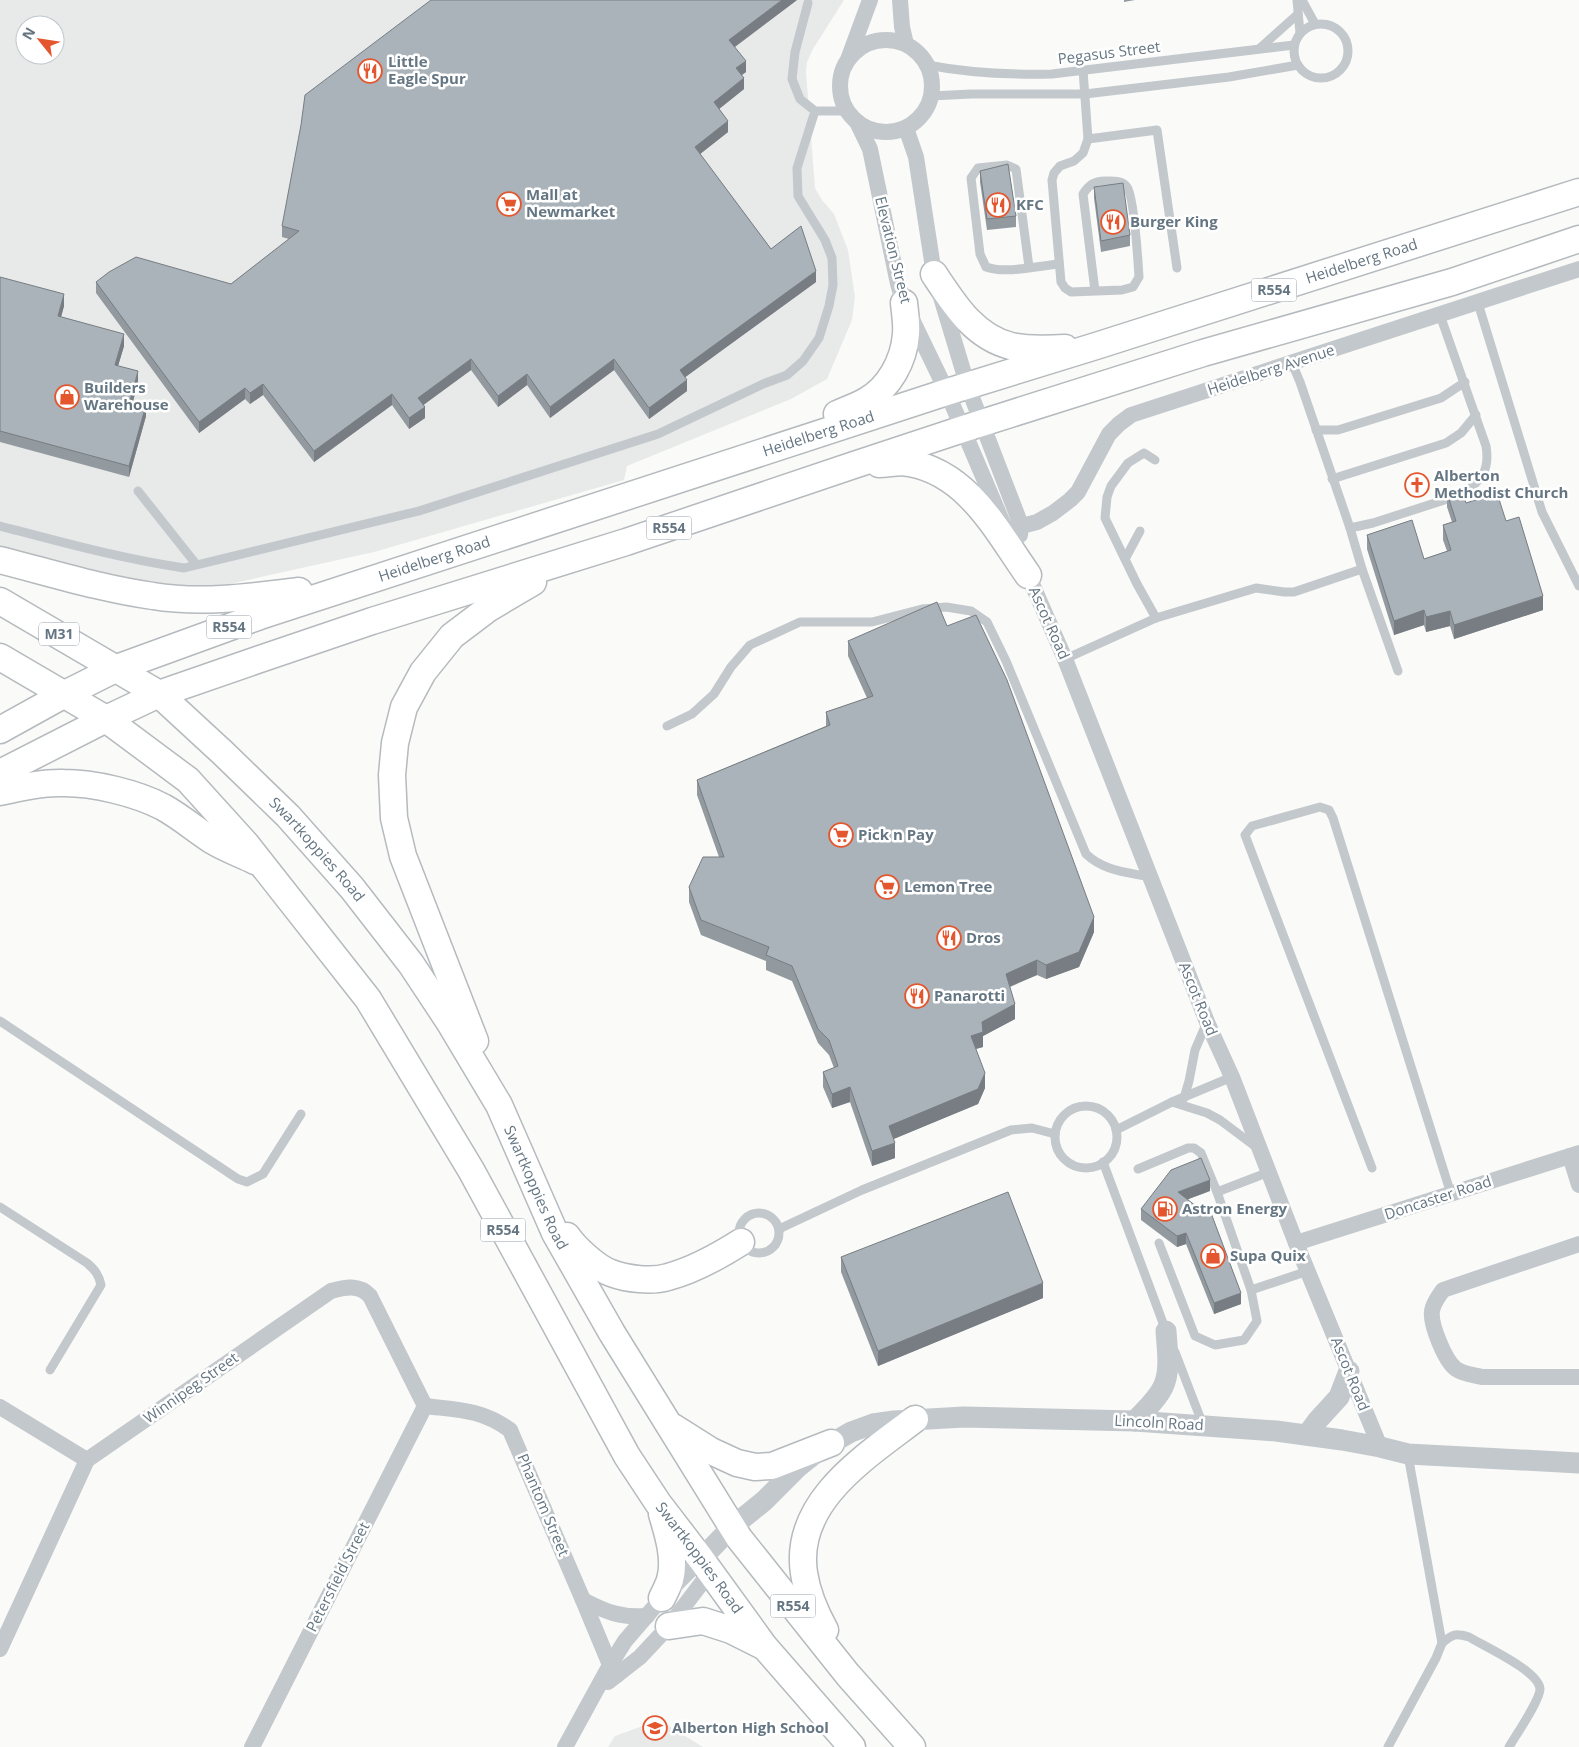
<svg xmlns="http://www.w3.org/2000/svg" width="1579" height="1747" font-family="'Open Sans',sans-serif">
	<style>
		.built { fill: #e8e9e9; fill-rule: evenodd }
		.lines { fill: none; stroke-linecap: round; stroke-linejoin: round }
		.primary-casing { stroke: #b5babe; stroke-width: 29 }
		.service { stroke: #c3c8cc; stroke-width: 9 }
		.minor { stroke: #c3c8cc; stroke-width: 16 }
		.tertiary { stroke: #c3c8cc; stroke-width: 21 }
		.primary { stroke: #fff; stroke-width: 26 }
		.wall { fill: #929a9f }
		.shaded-wall { fill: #777d82 }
		.building { fill: #aab3b9; stroke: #777d82 }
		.labels { text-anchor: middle; stroke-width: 5; stroke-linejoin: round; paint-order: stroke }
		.shield { fill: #fff; stroke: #939fa8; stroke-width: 1 }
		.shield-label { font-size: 14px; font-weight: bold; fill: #657683 }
		.street-label { font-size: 15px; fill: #657683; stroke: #fff }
		.poi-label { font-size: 15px; font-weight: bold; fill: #657683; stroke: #fff; text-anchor: start }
	</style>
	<rect width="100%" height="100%" fill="#fafaf8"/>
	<g class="built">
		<path d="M0,0H844L813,49L807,62L806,72L815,188L822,200L834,214L848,250L855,297L852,320L827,379L791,399L627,466L624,480L374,552L207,589L177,592L0,553ZM25,25H55V55H25Z"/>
		<path d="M659,1720L703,1747H608L615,1736Z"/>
	</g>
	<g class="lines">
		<g class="primary-casing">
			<g id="primary">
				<path d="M934,274C954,304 974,337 1011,346C1028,350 1047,349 1065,348"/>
				<path d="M837,414C846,410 857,406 866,401C889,388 904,361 906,334C907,324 905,313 904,303"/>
				<path d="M879,464C888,464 900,461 909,463C968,473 997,531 1028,575"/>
				<path d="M0,560C51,573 102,589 153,596C202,604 251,597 299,591"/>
				<path id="s1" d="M0,601L159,694L223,753L288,816L352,888L411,964L450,1023L499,1105L555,1233L612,1333L739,1538L848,1675L912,1747"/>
				<path id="s2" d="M0,657L106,719L188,780L246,844L368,999L471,1170L627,1456L658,1503L701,1559L764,1646L852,1747"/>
				<path id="s3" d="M0,730L65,694L117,668L260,616L947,392L1096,346L1579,192"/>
				<path d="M0,773L106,719L159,694L260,659L372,621L626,542L851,466L963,429L1203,353L1452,282L1579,239"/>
				<path d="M0,792C20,787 42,782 64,783C94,783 136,793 163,807C181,817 196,830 213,841C226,849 241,854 255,861"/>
				<path d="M475,1041L403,856L394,818L392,775L395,743L404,707L423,672L452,636L489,608L533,582"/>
				<path d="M567,1236C575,1248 597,1268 611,1273C627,1279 652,1282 668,1277C694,1270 719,1256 741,1242"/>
				<path d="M673,1427L711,1451L737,1463L755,1467L772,1466L831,1443"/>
				<path d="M662,1514C668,1534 676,1559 670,1580C668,1586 665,1592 662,1598"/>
				<path d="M669,1626L703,1621L731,1630L761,1645"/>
				<path d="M825,1630C815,1612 807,1593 804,1573C793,1501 867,1456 915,1419"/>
			</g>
		</g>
		<g class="service">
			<path d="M1297,0L1300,33"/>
			<path d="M1302,0L1315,24"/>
			<path d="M808,3L795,52L792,79L800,99L815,111H847"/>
			<circle cx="1321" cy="51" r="27"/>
			<path d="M1260,48L1298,14"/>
			<path d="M927,65C969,73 1010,75 1052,74L1294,45"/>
			<path d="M1083,70L1088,139L1083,153L1074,161L1060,166L1054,173L1052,180L1061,282L1065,288L1071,292L1122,290L1133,287L1139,277C1138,261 1134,196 1127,187C1122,180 1113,181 1105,181C1094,181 1089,185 1083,194L1095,291"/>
			<path d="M931,96L971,94H1085L1229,77L1298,65"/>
			<path d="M1088,139L1157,130L1177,268"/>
			<path d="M1029,267L1016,169L1007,165L978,168L971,178L980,254L986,267C1005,274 1038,266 1059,264"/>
			<path d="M1478,303L1542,512L1579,586"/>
			<path d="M1292,363L1300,382L1350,528"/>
			<path d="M1316,430H1338L1441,398L1465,382"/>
			<path d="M1155,460L1144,453L1128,463L1111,486L1107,497L1105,518L1137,584L1156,618"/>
			<path d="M1332,479L1446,443L1461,433L1476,415"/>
			<path d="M138,491L196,564"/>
			<path d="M0,526C61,542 122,559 184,568L419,511L658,434L763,384L787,375L803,361L819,338L829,306L833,285L832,258L825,240L798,196L797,168L815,111"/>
			<path d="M1125,559L1140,531"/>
			<path d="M1362,569L1398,671"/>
			<path d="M1065,659L1156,618L1256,588L1284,592H1294L1362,569L1350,528L1373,523L1463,494C1482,480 1490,470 1486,446L1440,315"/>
			<path d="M667,726L692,714L714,694L731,667L750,645L800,622H872L922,609L946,607L971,611L987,622L1006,661L1086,854C1104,871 1126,872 1150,877"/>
			<path d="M0,1021L238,1179L247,1182L263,1174L301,1114"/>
			<path d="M1184,1098L1189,1081L1195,1050L1207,1022"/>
			<path d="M1172,1102L1207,1113L1220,1120L1256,1147"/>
			<circle cx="1086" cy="1137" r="31"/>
			<path d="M1116,1130L1172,1102L1232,1077"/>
			<path d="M1103,1162L1166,1331"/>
			<path d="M1372,1168L1245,835L1252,826L1320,807L1329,810L1333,818L1451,1194"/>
			<path d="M1138,1169L1188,1148H1194L1201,1153L1217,1192L1251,1290"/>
			<path d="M1217,1192L1269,1172"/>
			<path d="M0,1207L87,1263C95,1270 99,1275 101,1285L50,1370"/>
			<circle cx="759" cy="1233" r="20"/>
			<path d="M779,1229L862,1190L1011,1130L1032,1128L1055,1134"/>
			<path d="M1159,1243L1195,1336L1215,1345L1244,1340L1257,1321L1251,1290L1308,1271"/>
			<path d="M1175,1352L1203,1425"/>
			<path d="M1442,1643C1453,1634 1455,1633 1469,1637C1484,1646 1539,1671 1540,1689C1540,1700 1516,1735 1509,1747"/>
			<path d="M1388,1747L1436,1658L1442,1643L1408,1455"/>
		</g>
		<g class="minor">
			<path d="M900,0L902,27L906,44"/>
			<circle cx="886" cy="86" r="46"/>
			<path d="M849,57L870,0"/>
			<path d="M857,122L870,149L898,284L904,303L947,392L1005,528"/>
			<path d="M906,128L916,157L934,274L968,387L1021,525L1020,535"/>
			<path d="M1006,530L1037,522L1053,513L1070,500L1078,492L1109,434L1119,424L1131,415L1579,269"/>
			<path d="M1025,568L1065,659L1207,1022L1232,1077L1296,1243L1380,1447"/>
			<path d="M1570,1156L1579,1185"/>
			<path d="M1296,1243L1579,1153"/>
			<path d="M1579,1244L1443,1290C1439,1296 1433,1303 1432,1311C1430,1324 1445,1361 1456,1369C1463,1374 1474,1375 1482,1377H1579"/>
			<path d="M425,1406C458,1410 481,1409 510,1430L583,1600L610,1665L617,1675"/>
			<path d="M0,1407L87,1460"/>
			<path d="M583,1600C606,1612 621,1618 647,1616"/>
			<path d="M0,1649L87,1460L331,1291C345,1287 359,1284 370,1296L425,1406"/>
			<path d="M608,1682L640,1657L669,1626L710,1572"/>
			<path d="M252,1747L425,1406"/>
			<path d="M565,1747L610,1665L625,1641L662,1598L701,1559"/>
		</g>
		<g class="tertiary">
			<path d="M1135,1421C1145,1410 1157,1400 1163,1387C1171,1371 1167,1348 1166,1331"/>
			<path d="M1307,1435L1318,1420L1339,1397L1349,1371"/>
			<path d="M701,1559L732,1527L764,1501L798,1467L818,1451L851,1432L873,1424L894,1421L964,1417L1135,1421L1276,1431L1342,1440L1380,1447L1408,1454L1579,1463"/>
		</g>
		<use href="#primary" class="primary"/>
	</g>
	<g class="wall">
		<path d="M797,0L735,47L746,72L742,75L744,89L719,109L728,132L700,154L771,249L816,282L685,377L687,391L649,419L614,370L550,418L527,385L498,407L471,370L423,405L425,418L409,429L392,405L314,462L263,395L250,404L245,399L199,433L96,293V282L231,284L289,239L282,237V226Z"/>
		<path d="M1124,0H1135L1124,2Z"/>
		<path d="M980,171L1016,216V227L987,230L980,182Z"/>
		<path d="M1094,187L1130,235V246L1101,252L1094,198Z"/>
		<path d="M0,277L64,306L61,317L124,346L118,366L138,383L133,401L146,416L129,477L0,442Z"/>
		<path d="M1447,493L1466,503L1506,521L1543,610L1454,639L1450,626L1426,632L1424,625L1394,635L1367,549V535L1424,559L1447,551L1443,540V525L1452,522L1447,507Z"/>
		<path d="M947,626L1094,932L1079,967L1046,979L1037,975L1010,987L1015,1019L983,1036V1047L976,1049L985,1088L978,1104L893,1139L895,1158L872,1166L850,1102L832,1108L823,1087V1072L834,1068L829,1055L818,1043L792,981L766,970V961L701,935L689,902V887L719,857L697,795V780L826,726V712L867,698L848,656V641Z"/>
		<path d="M1210,1191L1188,1199L1241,1304L1214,1314L1186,1244L1177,1247L1141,1220V1209Z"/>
		<path d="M841,1257L1043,1298L878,1366L841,1272Z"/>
	</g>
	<g class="shaded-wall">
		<path d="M782,0H797L729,51V40Z"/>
		<path d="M746,61V72L736,79V68Z"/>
		<path d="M744,78V89L714,113V102Z"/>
		<path d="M728,121V132L695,158V147Z"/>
		<path d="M816,271V282L680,381V370Z"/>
		<path d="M64,294V306L58,328V316Z"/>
		<path d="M124,334V346L115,376V365Z"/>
		<path d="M471,359V370L418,409V398Z"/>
		<path d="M614,359V370L550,418V407Z"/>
		<path d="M138,371V383L130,412V401Z"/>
		<path d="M527,374V385L498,407V396Z"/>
		<path d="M687,380V391L649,419V408Z"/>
		<path d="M263,384V395L250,404V393Z"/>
		<path d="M245,388V399L199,433V422Z"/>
		<path d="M392,394V405L314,462V451Z"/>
		<path d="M146,405V416L129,477V466Z"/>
		<path d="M425,407V418L409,429V418Z"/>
		<path d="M1543,596V610L1454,639V625Z"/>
		<path d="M1424,610V625L1394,635V621Z"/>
		<path d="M1450,611V626L1426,632V617Z"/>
		<path d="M1094,917V932L1079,967L1046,979V965Z"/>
		<path d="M1037,960V975L1006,988V974Z"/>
		<path d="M1015,1004V1019L983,1036V1047L971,1050V1036L982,1022Z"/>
		<path d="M985,1073V1088L978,1104L889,1141V1126Z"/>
		<path d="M850,1087V1102L832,1108V1094Z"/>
		<path d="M895,1143V1158L872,1166V1151Z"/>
		<path d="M1210,1180V1191L1178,1203V1192Z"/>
		<path d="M1186,1233V1244L1177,1247V1236Z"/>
		<path d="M1043,1283V1298L878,1366V1351Z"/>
		<path d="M1241,1293V1304L1214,1314V1303Z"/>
	</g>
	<g class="building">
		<path d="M431,0H782L729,40L746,61L736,68L744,78L714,102L728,121L695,147L771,249L801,226L816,271L680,370L687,380L649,408L614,359L550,407L527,374L498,396L471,359L418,398L425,407L409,418L392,394L314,451L263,384L250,393L245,388L199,422L96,282L109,272L136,257L231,284L299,231L282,226L301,125L305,95Z"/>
		<path d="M1008,164L1016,216L987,219L980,171Z"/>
		<path d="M1123,183L1130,235L1101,241L1094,187Z"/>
		<path d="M0,277L64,294L58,316L124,334L115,365L138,371L130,401L146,405L129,466L0,431Z"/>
		<path d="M1461,488L1466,503L1497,493L1506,521L1519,517L1543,596L1454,625L1450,611L1426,617L1424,610L1394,621L1367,535L1412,520L1424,559L1451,550L1443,525L1456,521L1447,493Z"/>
		<path d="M937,602L947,626L976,615L1007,680L1094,917L1079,952L1046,965L1037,960L1006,974L1015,1004L982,1022L983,1032L971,1036L985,1073L978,1089L889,1126L895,1143L872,1151L850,1087L832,1094L823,1072L838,1066L829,1040L818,1029L792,966L766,955L769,947L701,920L689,887L703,857H724L697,780L830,725L826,712L873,696L848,641Z"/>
		<path d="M1201,1158L1210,1180L1178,1192L1201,1210L1211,1213L1241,1293L1214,1303L1186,1233L1177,1236L1141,1209L1171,1170Z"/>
		<path d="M1008,1192L1043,1283L878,1351L841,1257Z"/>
	</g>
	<defs>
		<g id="restaurant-ring" transform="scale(1.25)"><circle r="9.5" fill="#fff" stroke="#e4572e" stroke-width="1.5"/><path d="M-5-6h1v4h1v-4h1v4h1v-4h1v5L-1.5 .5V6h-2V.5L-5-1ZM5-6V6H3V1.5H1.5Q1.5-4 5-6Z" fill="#e4572e"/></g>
		<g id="supermarket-ring" transform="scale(1.25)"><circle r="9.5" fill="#fff" stroke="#e4572e" stroke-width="1.5"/><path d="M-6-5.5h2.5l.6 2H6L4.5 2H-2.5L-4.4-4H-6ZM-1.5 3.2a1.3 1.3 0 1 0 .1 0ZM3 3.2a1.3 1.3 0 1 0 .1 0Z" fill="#e4572e"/></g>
		<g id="shop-ring" transform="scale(1.25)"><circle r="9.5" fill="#fff" stroke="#e4572e" stroke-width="1.5"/><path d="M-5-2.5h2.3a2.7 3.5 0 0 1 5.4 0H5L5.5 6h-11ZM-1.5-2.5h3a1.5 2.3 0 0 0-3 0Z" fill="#e4572e"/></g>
		<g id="church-ring" transform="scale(1.25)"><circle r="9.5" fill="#fff" stroke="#e4572e" stroke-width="1.5"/><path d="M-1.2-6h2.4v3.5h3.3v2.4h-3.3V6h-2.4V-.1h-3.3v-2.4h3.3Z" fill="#e4572e"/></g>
		<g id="fuel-ring" transform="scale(1.25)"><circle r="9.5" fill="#fff" stroke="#e4572e" stroke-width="1.5"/><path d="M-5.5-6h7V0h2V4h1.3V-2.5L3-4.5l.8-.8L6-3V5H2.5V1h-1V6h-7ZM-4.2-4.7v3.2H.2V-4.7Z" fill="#e4572e"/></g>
		<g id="school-ring" transform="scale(1.25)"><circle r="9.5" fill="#fff" stroke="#e4572e" stroke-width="1.5"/><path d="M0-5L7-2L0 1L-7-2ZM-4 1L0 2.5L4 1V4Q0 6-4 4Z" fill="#e4572e"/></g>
	</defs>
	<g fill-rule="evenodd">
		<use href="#restaurant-ring" x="370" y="71"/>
		<use href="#supermarket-ring" x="509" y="204"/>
		<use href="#restaurant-ring" x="998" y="205"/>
		<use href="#restaurant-ring" x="1113" y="222"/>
		<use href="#shop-ring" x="67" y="397"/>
		<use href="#church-ring" x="1417" y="485"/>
		<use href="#supermarket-ring" x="841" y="835"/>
		<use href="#supermarket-ring" x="887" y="887"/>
		<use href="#restaurant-ring" x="949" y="938"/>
		<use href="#restaurant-ring" x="917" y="996"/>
		<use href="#fuel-ring" x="1165" y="1209"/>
		<use href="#shop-ring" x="1213" y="1256"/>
		<use href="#school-ring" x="655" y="1728"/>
	</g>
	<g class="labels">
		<g class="shield">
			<rect x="1251.5" y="278.5" width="45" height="23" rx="4"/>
			<rect x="646.5" y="516.5" width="45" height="23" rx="4"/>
			<rect x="206.5" y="615.5" width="45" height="23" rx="4"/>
			<rect x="39" y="622.5" width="40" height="23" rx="4"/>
			<rect x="480.5" y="1218.5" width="45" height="23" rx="4"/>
			<rect x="770.5" y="1594.5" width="45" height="23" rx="4"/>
		</g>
		<g class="shield-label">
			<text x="1274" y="295">R554</text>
			<text x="669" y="533">R554</text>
			<text x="229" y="632">R554</text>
			<text x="59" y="639">M31</text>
			<text x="503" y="1235">R554</text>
			<text x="793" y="1611">R554</text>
		</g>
		<g class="street-label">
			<text transform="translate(1109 53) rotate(-7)" y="5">Pegasus Street</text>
			<text transform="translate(893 250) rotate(76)" y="5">Elevation Street</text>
			<text dy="5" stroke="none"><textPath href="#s3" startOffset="1442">Heidelberg Road</textPath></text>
			<text transform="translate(1271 370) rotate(-18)" y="5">Heidelberg Avenue</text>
			<text dy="5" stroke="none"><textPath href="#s3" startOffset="872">Heidelberg Road</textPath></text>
			<text dy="5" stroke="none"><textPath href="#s3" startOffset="468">Heidelberg Road</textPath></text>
			<text transform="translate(1049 623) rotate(66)" y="5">Ascot Road</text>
			<text dy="5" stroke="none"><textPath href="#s1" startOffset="406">Swartkoppies Road</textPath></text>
			<text transform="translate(1198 999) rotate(68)" y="5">Ascot Road</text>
			<text dy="5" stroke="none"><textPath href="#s1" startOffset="811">Swartkoppies Road</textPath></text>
			<text transform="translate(1438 1198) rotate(-18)" y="5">Doncaster Road</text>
			<text transform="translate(1350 1374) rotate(68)" y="5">Ascot Road</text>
			<text transform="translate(191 1388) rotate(-35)" y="5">Winnipeg Street</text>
			<text transform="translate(1159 1423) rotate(3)" y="5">Lincoln Road</text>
			<text transform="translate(543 1505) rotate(67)" y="5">Phantom Street</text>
			<text dy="5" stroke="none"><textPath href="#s2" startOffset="1159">Swartkoppies Road</textPath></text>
			<text transform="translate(338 1577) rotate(-63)" y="5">Petersfield Street</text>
		</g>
		<g class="poi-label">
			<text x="388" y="67">Little<tspan x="388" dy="17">Eagle Spur</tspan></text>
			<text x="526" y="200">Mall at<tspan x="526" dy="17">Newmarket</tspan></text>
			<text x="1016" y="210">KFC</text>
			<text x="1130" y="227">Burger King</text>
			<text x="84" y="393">Builders<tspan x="84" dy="17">Warehouse</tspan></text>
			<text x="1434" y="481">Alberton<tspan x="1434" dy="17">Methodist Church</tspan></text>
			<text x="858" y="840">Pick n Pay</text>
			<text x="904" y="892">Lemon Tree</text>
			<text x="966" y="943">Dros</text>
			<text x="934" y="1001">Panarotti</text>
			<text x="1182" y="1214">Astron Energy</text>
			<text x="1230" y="1261">Supa Quix</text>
			<text x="672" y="1733">Alberton High School</text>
		</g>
	</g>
	<g transform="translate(40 40) rotate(300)"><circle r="24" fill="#ffffff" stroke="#c1c8cd"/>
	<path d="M0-4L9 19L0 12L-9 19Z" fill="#e4572e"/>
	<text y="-8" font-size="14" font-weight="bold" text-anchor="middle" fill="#657683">N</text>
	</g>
</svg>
